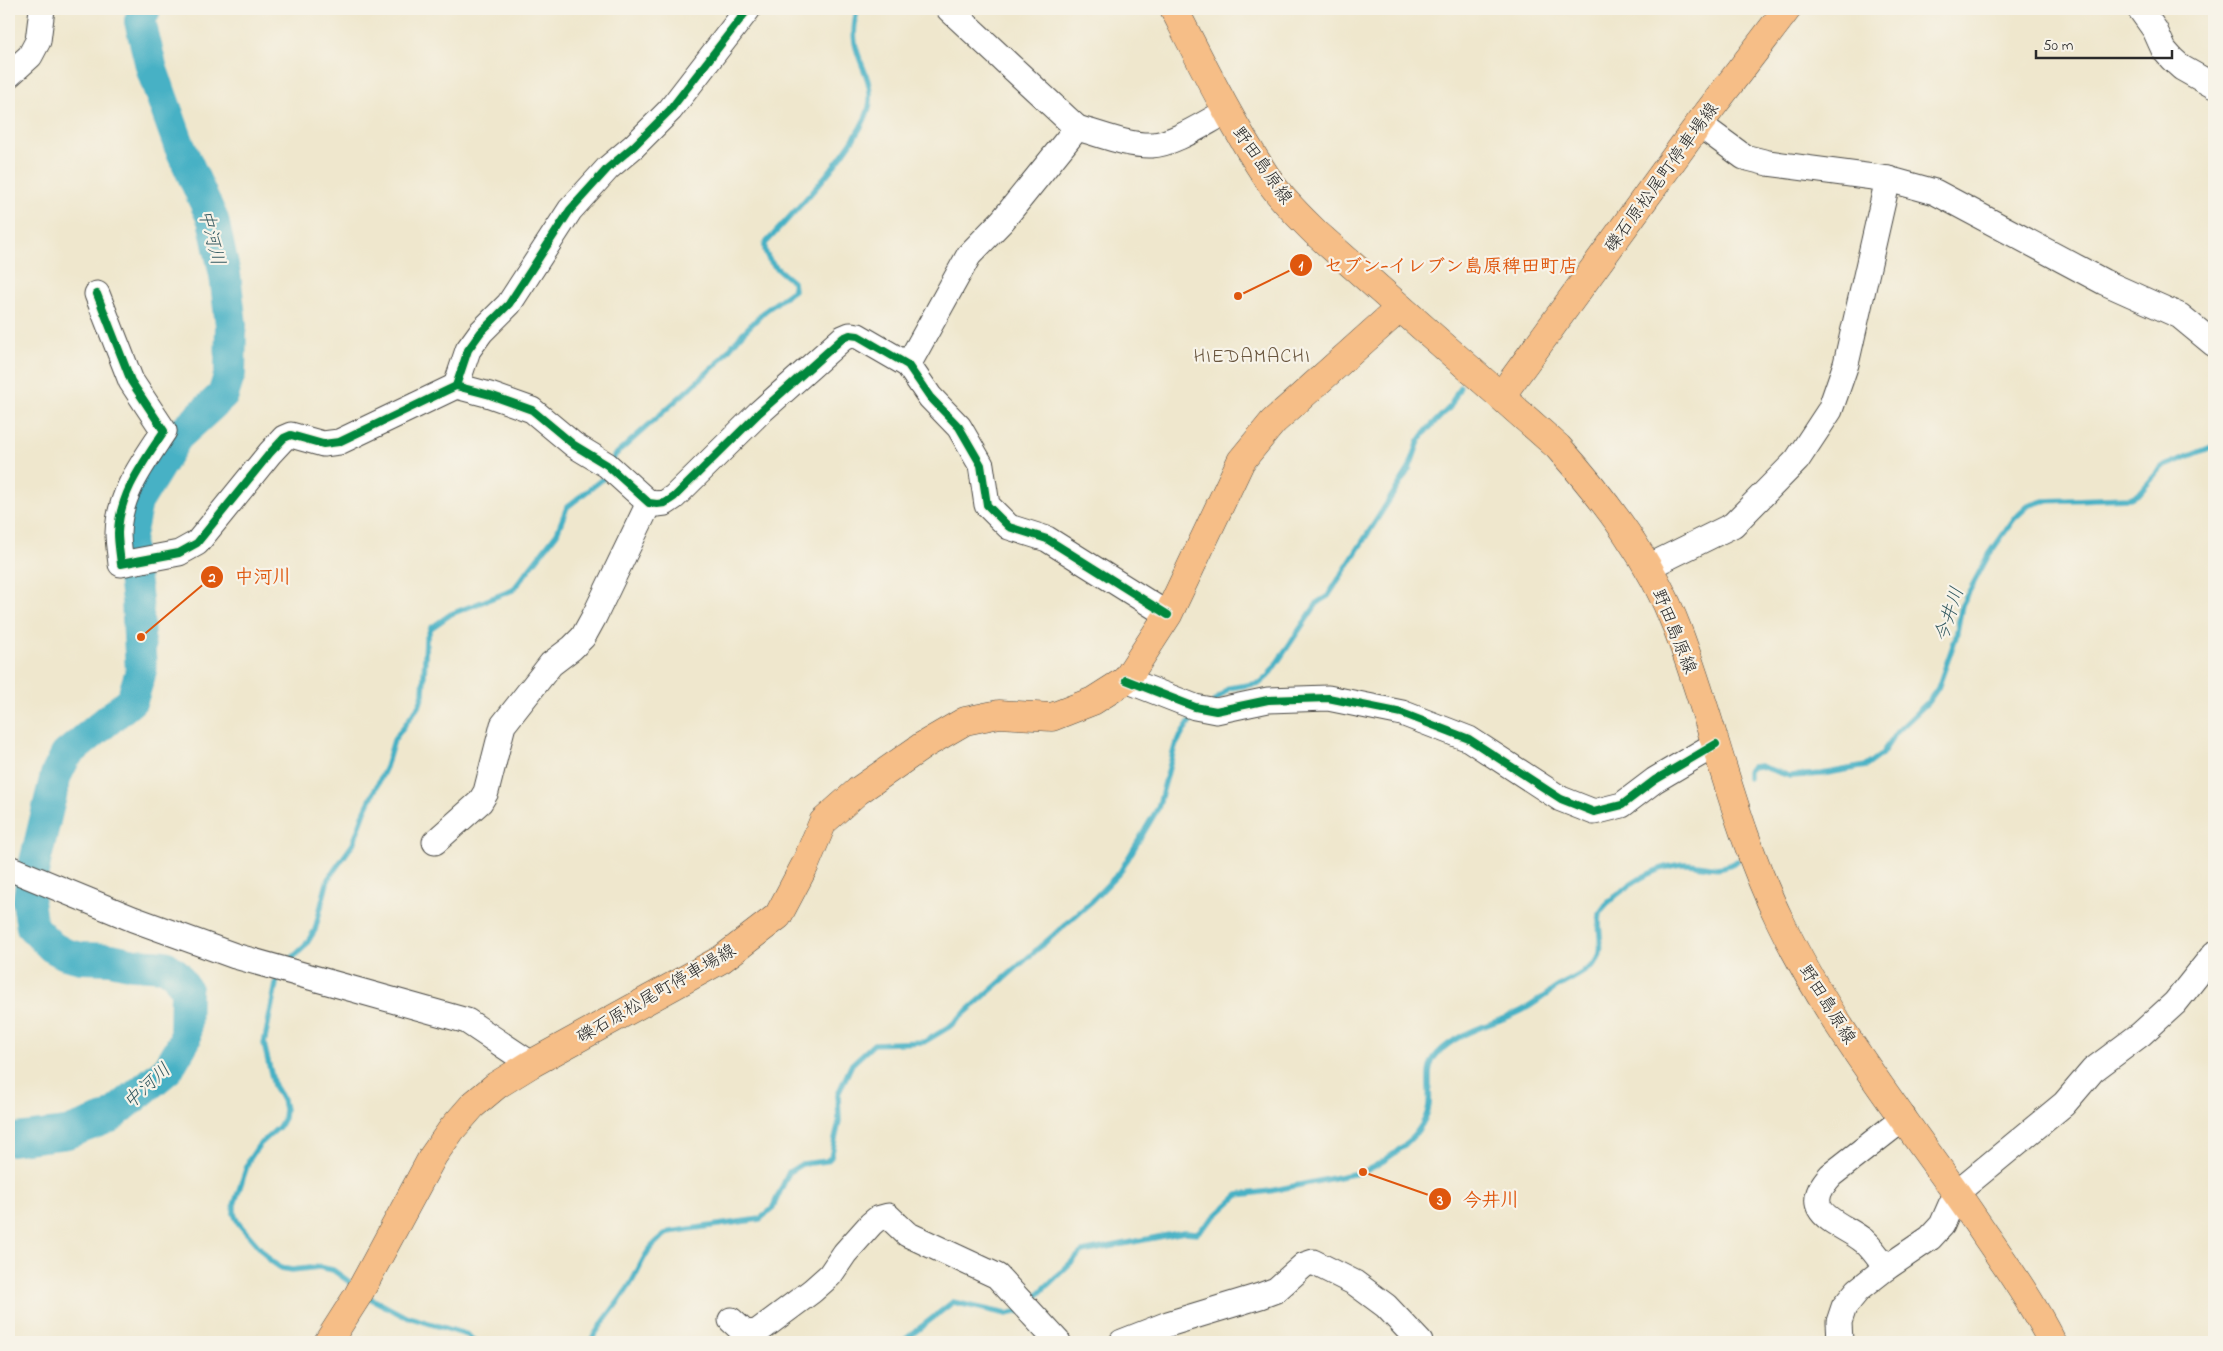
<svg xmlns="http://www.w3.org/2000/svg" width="2223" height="1351" font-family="'Indie Flower','Klee One',sans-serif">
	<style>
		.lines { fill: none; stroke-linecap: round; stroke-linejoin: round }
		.stream { stroke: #46b1c5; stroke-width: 5.5 }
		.river { stroke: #46b1c5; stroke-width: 32 }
		.minor-casing { stroke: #484743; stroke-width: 27 }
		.major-casing { stroke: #484743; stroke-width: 29 }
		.minor { stroke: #fff; stroke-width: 25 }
		.major { stroke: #f6be87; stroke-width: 28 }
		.cycleway-casing { stroke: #f7f3e8; stroke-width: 11 }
		.cycleway { stroke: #00873e; stroke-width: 8 }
		.labels { text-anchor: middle; stroke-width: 4.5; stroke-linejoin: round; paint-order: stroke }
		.street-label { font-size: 18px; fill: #2b2b2b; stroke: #f7f3e8 }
		.water-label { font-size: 19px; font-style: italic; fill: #345a61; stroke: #f7f3e8 }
		.quarter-label { font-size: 20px; letter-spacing: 1px; fill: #69563e; stroke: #f7f3e8 }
		.leader { fill: none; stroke: #df570e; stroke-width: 2 }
		.callout-dot { fill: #df570e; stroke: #f7f3e8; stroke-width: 2 }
		.mark-label { font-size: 15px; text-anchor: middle; font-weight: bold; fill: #fff }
		.callout-label { font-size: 19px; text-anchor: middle; font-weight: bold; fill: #df570e; stroke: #f7f3e8; stroke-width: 4.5; stroke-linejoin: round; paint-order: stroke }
	</style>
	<rect width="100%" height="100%" fill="#f7f3e8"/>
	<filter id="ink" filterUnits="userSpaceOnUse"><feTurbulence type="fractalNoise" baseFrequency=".02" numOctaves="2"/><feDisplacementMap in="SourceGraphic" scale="10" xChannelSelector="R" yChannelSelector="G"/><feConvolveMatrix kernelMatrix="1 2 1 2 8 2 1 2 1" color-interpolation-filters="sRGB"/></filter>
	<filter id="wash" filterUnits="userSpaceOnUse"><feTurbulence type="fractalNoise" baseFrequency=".0096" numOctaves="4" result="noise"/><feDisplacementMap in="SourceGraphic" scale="20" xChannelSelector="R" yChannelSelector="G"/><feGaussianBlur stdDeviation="1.12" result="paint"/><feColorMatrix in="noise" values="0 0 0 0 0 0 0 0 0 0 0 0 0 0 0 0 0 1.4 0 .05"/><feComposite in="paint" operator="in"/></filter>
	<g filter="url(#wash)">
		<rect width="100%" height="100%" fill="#efe7cd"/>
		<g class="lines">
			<g class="stream">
				<path d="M613,463L614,456L718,363L741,335L765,311L794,290L793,282C782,272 763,261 765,244C790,216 868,137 870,101C872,79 859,64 855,43C853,31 855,20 857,9"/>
				<path d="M1213,703L1229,688L1260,683L1268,676L1318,602L1328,596L1409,469L1419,441L1427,430L1450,407L1460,387"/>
				<path d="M1748,778V771L1752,767L1760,766L1790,776L1822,774L1866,766L1881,755L1896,733L1928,702L1938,688L1956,637L1962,605L1988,556L2014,519L2028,506L2043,501L2130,498L2139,494L2162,467L2214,446"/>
				<path d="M287,963L305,946L315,930L328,879L353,844L365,811L386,767L394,740L420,704L423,694L426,640L431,628L451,614L513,590L557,533L567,507L609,474"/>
				<path d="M278,974L264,1044L274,1086L283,1100L285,1109L284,1118L279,1127L259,1145L249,1160L234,1205V1214L239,1224L271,1261L281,1268L292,1270L319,1267L333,1270L355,1286"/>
				<path d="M366,1296L402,1315L468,1335L474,1342"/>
				<path d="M1029,1303L1082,1252L1184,1232L1197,1233L1238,1195L1270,1191L1363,1172C1389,1160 1425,1135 1429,1105C1431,1088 1424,1068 1437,1054C1460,1030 1493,1025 1521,1011C1534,1005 1546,994 1559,986C1571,979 1583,974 1594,964C1607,952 1596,930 1600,914C1604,901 1640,877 1653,872C1661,868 1677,864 1686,864C1707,864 1716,874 1737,861"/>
				<path d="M590,1342C601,1323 616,1306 628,1288C644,1263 642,1250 669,1232L760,1219L772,1209L789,1172L802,1164L827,1161L831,1157L839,1122L838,1094L852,1064L874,1044L924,1042L949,1027L1091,902L1120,872L1158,808L1175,746L1188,724L1198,715"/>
				<path d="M902,1342L953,1302L1007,1314L1020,1311"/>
			</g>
			<path class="river" d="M9,1140L67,1133L110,1117L168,1069L185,1040L186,990L176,974L165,966L134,964L111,959L81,958L65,954L52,947L32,927L28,902L35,862L56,775L66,755L132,700L141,671L137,600L129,540L137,502L177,437L223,395L230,373L231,325L225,275L213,220L179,145L152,70L140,21L145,9"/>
		</g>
	</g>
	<g filter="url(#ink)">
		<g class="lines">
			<g class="minor-casing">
				<g id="minor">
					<path d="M748,9L670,110L634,146L608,168L570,210L509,304L481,332L468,350L456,386L490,395L532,410L574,445L607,465L649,503L657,504L665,503L674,497L759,413L843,338L850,335L858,336L908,365L930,397L959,427L981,465L987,505L1009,527L1047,539L1168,615"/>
					<path d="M2140,9L2155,30L2164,50L2172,59L2182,68L2214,86"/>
					<path d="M9,75L30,56L38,41L42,9"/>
					<path d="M1699,124L1744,157L1768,163L1888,179L1935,192L2104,282L2180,316L2214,344"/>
					<path d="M1077,128C1100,134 1127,146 1152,145C1174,144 1206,122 1226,112"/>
					<path d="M97,294L131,381L164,431C143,463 119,494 118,533C118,543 120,554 121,564L179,553L197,543L270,453L284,438L291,435L323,444L339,442L456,386"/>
					<path d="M908,365L969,255L1002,221L1077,128L949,9"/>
					<path d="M1648,567L1733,525L1797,460L1830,410L1846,364L1888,179"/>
					<path d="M1126,680L1195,707L1216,711L1268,700L1328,698L1402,713L1469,739L1561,799L1594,812L1622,805L1655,780L1716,744"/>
					<path d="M435,842L480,802L486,792L503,725L551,664L572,648L583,637L594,617L649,503"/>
					<path d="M9,868L133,919L235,956L467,1021L531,1064"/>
					<path d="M1886,1268C1879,1258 1873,1249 1864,1241C1841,1222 1795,1214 1831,1175L1904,1118"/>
					<path d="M731,1320L745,1333L757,1332L812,1291L830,1275L845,1253L871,1224L877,1219L888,1216L907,1234L997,1276L1058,1342"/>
					<path d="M1122,1342L1168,1324L1260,1296L1276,1290L1304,1265L1313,1262L1355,1283L1386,1306L1420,1342"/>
					<path d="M1840,1342L1839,1322L1844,1307L1858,1290L1886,1268L1930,1238L1942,1225L1956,1193L2064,1104L2093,1070L2141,1034L2175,1003L2214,954"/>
				</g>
			</g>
			<g class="major-casing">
				<g id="major">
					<path d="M1174,9C1204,68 1233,127 1270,182C1283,201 1300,217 1316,233L1558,447C1606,501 1651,560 1677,628C1714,724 1734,827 1780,921C1830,1025 1903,1117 1969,1211C1998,1254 2029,1296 2052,1342"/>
					<path d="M1501,396L1699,124L1787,9"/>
					<path d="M328,1342L358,1295L433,1156L452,1129L473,1105L497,1085L531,1064L722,959L778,916L805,865L823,822L858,791L924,745L965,721L999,714L1052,717L1093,701L1126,680L1168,615L1241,461L1273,422L1400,308"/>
				</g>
			</g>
			<use href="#minor" class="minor"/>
			<use href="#major" class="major"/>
			<g class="cycleway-casing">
				<g id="cycleway">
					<path d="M748,9L670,110L634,146L608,168L570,210L509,304L481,332L468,350L456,386L490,395L532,410L574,445L607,465L649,503L657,504L665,503L674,497L759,413L843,338L850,335L858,336L908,365L930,397L959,427L981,465L987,505L1009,527L1047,539L1168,615"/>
					<path d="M97,294L131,381L164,431C143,463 119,494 118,533C118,543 120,554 121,564L179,553L197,543L270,453L284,438L291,435L323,444L339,442L456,386"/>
					<path d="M1126,680L1195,707L1216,711L1268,700L1328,698L1402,713L1469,739L1561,799L1594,812L1622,805L1655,780L1716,744"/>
				</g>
			</g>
			<use href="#cycleway" class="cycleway"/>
		</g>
	</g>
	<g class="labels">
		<g class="street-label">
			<text transform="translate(1263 165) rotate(55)" y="6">野田島原線</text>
			<text transform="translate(1661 177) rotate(-54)" y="6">礫石原松尾町停車場線</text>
			<text transform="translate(1675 631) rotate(68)" y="6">野田島原線</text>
			<text transform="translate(656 993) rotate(-30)" y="6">礫石原松尾町停車場線</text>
			<text transform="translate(1828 1004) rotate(58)" y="6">野田島原線</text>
		</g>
		<g class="water-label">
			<text transform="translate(213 237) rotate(76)" y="7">中河川</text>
			<text transform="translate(1948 614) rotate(-72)" y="7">今井川</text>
			<text transform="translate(146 1085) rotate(-43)" y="7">中河川</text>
		</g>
		<g class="quarter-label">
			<text x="1252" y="362">HIEDAMACHI</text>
		</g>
	</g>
	<path class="leader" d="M1238 296L1301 265M141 637L212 577M1363 1172L1440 1199"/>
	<g class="callout-dot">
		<circle cx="1238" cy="296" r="5"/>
		<circle cx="141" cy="637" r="5"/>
		<circle cx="1363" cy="1172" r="5"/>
		<circle cx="1301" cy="265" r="12"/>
		<circle cx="212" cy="577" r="12"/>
		<circle cx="1440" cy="1199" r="12"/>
	</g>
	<g class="mark-label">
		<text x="1301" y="270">1</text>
		<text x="212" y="582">2</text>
		<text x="1440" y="1205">3</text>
	</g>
	<g class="callout-label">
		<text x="1451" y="272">セブン-イレブン島原稗田町店</text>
		<text x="263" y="583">中河川</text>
		<text x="1491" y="1206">今井川</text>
	</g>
	<rect width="2223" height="1351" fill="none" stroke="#f7f3e8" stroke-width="30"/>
	<path d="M2036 50v8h136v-8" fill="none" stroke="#2b2b2b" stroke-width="2.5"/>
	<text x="2043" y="50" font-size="15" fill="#2b2b2b" stroke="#f7f3e8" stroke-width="4" paint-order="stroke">50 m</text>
</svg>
